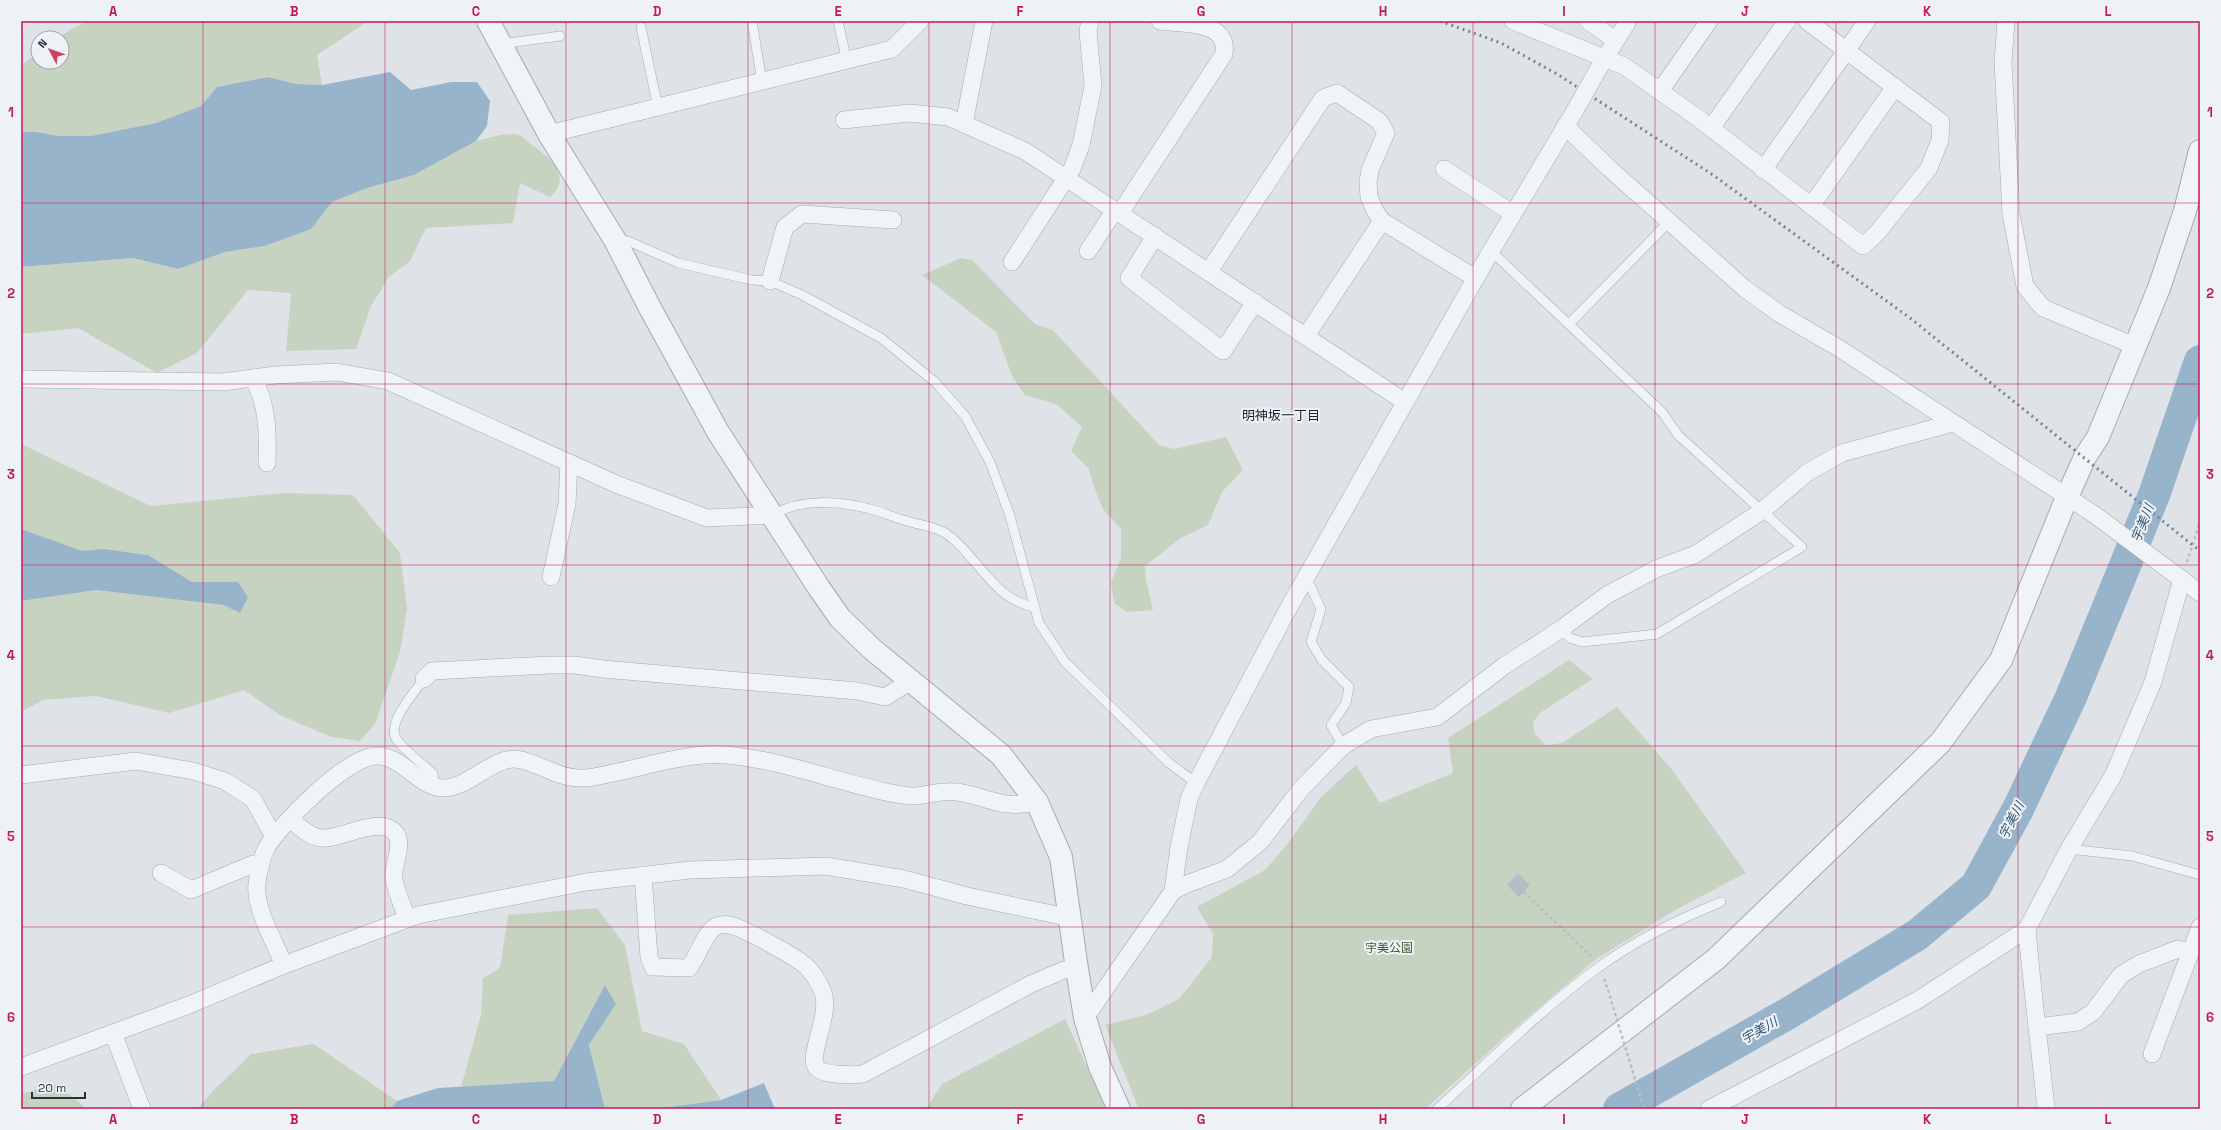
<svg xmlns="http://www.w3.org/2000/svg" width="2221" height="1130" font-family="'Space Grotesk','Noto Sans JP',sans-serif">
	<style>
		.green { fill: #c6d3c0 }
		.water { fill: #98b4ca }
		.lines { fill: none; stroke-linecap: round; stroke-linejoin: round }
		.river { stroke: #98b4ca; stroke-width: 32 }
		.building { fill: #b6bdc5 }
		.service-casing { stroke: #a4aab2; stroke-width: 10 }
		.minor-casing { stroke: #a4aab2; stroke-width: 18 }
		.tertiary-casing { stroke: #a4aab2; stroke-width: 24 }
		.path { stroke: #b8bec4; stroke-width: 2.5; stroke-dasharray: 3 3; stroke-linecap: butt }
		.service { stroke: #f1f4f7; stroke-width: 9 }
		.minor { stroke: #f1f4f7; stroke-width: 17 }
		.tertiary { stroke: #f1f4f7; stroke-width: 22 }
		.rail { stroke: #788492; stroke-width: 3; stroke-dasharray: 2 4; stroke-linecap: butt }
		.minor-bridge-casing { stroke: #a4aab2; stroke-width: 18; stroke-linecap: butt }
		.path-bridge { stroke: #b8bec4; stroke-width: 2.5; stroke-dasharray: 3 3; stroke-linecap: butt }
		.minor-bridge { stroke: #f1f4f7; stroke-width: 17 }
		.grid { fill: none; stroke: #c2185b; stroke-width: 1; stroke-opacity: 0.55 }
		.labels { text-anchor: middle; stroke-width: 4; stroke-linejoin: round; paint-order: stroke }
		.park-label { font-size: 12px; fill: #3e5c34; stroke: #eef2f6 }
		.neighbourhood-label { font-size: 13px; fill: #1a2331; stroke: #eef2f6 }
		.water-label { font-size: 13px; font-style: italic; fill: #305475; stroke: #eef2f6 }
		.neatline { fill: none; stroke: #c2185b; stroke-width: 1.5 }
		.grid-label { font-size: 13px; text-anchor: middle; font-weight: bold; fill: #c2185b }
	</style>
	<rect width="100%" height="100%" fill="#dfe3e8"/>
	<g class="green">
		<path d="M89,21H367V22L317,55L322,85L296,84L268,77L217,87L201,106L156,123L91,136H59L36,132H21V65L38,53V62H62V38H59L71,29Z"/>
		<path d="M500,135C505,135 514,133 519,135C524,137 529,143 533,146C550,157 573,177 550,197L520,183L513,223L426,228L410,261L389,277L371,306L356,349L286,351L291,293L248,290L197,353L157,373L78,328L21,334V267L133,258L178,269L225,252L265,246L311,229L331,202L367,188L414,175L476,141Z"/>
		<path d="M961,258L972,260L1035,324L1053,330L1159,445L1173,449L1226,437L1243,470L1222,492L1208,525L1181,538L1145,566L1146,580L1153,610L1127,612L1114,603L1111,583L1121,558V529L1103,509L1094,487L1089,469L1071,451L1082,427L1056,404L1025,395L1012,376L996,332L922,275Z"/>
		<path d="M21,444L151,506L283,493L353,495L400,553L407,609L400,652L375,724L360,741L331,737L280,715L244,690L169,713L96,696L43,700L21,712V601L96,590L223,605L240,613L238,582H192L148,555L104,549L82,552L21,529Z"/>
		<path d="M1569,660L1593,679L1541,712L1533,722L1535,734L1546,745L1562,743L1617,707L1670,767L1746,873L1677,909L1595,960L1514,1029L1425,1109H1139L1105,1025L1146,1015L1179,999L1212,957L1213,934L1197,907L1265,870L1289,842L1321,797L1356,765L1380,803L1453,773L1448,738Z"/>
		<path d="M597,908L625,945L642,1031L684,1044L721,1100L655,1109H605L589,1045L616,1004L605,985L554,1081L461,1087L481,1015L483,978L500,968L508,915Z"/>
		<path d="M1065,1019L1106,1109H926L942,1084Z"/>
		<path d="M314,1044L397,1101L391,1109H197L214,1090L251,1054Z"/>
		<path d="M57,1084L87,1109H21V1094Z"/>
	</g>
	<g class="water">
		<path d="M390,72L411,90L451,82H477L490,101L487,126L476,141L414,175L367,188L332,202L311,229L265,246L225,252L178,269L133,258L21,267V132H36L59,136H91L156,123L201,106L217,87L268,77L296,84L322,85Z"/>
		<path d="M21,529L82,551L104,549L148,555L192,582H238L248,597L240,613L223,605L96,590L21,601Z"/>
		<path d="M605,985L616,1004L589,1045L605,1109H391L397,1101L438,1088L554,1081Z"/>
		<path d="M764,1083L775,1109H655L721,1100Z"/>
	</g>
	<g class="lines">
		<path class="river" d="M1619,1109L1787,1014L1917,935L1976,886L2018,809L2071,697L2154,495L2200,361"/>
	</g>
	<path class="building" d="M1518,873L1530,885L1519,897L1507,885Z"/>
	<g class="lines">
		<g class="service-casing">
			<g id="service">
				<path d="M752,21L762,82"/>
				<path d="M838,21L847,62"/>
				<path d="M641,27L658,108"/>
				<path d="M501,44L560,36"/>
				<path d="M617,240L628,241L678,263L752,280L770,281L802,295L881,338L935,382L965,416L990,462L1010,516L1039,623L1065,662L1169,763L1196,783"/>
				<path d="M1491,251L1662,412L1678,435L1802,547L1657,634L1582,642L1570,638L1561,629"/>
				<path d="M1569,324L1670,221"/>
				<path d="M773,515C800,498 840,501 870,509C883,512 895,518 907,521C920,525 934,526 945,533C977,554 993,601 1035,607"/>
				<path d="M1306,577L1321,609L1311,642L1322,660L1349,687L1346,703L1331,725L1343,746"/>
				<path d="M424,679C415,692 385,724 397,740C407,753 422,763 433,774L435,786"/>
				<path d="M2069,849L2132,856L2200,875"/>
				<path d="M1437,1109C1490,1061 1541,1009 1599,967C1636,940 1679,919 1721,902"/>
			</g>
		</g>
		<g class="minor-casing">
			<g id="minor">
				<path d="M1513,21L1624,66L1698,118L1863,246L1877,233L1929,168L1940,140L1941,122L1807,21"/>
				<path d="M1588,21L1615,40"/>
				<path d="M2006,21L2003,62L2011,214L2025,286L2043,308L2135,346"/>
				<path d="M1600,66L1628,21"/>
				<path d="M1660,91L1709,21"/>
				<path d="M844,120L910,113L948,117L1025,151L1405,402"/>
				<path d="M964,124L984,21"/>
				<path d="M1565,126L1610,169L1744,288L1780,314L1837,347L2095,515L2200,593"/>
				<path d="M1711,128L1787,21"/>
				<path d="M549,134L892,49L920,21"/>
				<path d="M1444,169L1512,213"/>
				<path d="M1763,170L1867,21"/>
				<path d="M1811,206L1895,87"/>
				<path d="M1120,213L1224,54C1229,20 1183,24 1160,21"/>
				<path d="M1155,236L1129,278L1223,351L1255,302"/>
				<path d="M1088,251L1115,210"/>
				<path d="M1012,262L1072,169L1081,145L1093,86L1088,31L1090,21"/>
				<path d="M1209,271L1323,98L1337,93L1379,121L1386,133L1370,170L1368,182L1369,197L1375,211L1382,221L1475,278"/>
				<path d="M770,281L785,227L802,214L893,220"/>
				<path d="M1306,336L1382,221"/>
				<path d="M253,378C268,405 268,434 267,463"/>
				<path d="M21,379L223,382L275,375L337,372L388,381L616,484L707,518L773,515"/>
				<path d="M551,577L567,504L569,463"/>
				<path d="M424,679L432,671L550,665H575L603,669L857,691L885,697L911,681"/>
				<path d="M21,775L136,761L193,771L225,781L253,799L274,837"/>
				<path d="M291,819C320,849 329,837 365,828C371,827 379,825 386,827C411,835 391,865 394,879C396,892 403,906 407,919"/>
				<path d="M161,873L191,890L253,864L261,866"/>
				<path d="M643,875L649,957L653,967L689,968C697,958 706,930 717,926C720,925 726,924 729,925C740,926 798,958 807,967C814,974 819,983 823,992C831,1016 808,1053 816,1067C822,1076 854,1075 863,1074L1031,984L1064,970L1077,969"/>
				<path d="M1173,891L1187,884L1227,869L1260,842L1301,789L1343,746L1371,729L1437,717L1504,666L1561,629L1607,595L1656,569L1696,554L1762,511L1808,472L1842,453L1953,423"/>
				<path d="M2027,929C2032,990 2040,1049 2046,1109"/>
				<path d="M284,965C275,942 254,908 257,884C258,873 262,856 267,847C282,822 347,757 376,756C403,755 418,788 444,788C468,788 492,758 515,759C537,761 557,778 579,778C590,779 602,775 613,773C647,766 691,752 726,755C783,760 836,782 891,793C898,794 907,796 914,796C929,795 942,790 957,792C991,797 999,810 1037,802"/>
				<path d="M1085,1018L1173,891L1179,847L1189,799L1196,783L1288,609L1491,251L1573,114"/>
				<path d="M2037,1027L2078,1022L2093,1012L2121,975L2139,964L2178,949L2190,952"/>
				<path d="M113,1033L142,1109"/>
				<path d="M2152,1054L2200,927"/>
				<path d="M21,1067L189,1005L284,965L418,915L586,882L690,870L826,866L904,879L967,896L1071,918"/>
				<path d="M1709,1109L1918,1000L2027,929L2069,849L2113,776L2153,682L2182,579"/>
			</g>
		</g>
		<g class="tertiary-casing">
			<g id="tertiary">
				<path d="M488,21L549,134L615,240L650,308L718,432L819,588L840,618L872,649L1001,755L1037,802L1061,857L1077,969L1085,1018L1100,1067L1119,1109"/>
				<path d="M1522,1109L1716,959L1940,743L2001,660L2067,497L2085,457L2098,437L2159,288L2185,211L2200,151"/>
			</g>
		</g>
		<g class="path">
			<path d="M2187,562L2200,522"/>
			<path d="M1524,892L1592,957"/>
			<path d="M1604,979L1608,990"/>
		</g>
		<use href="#service" class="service"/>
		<use href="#minor" class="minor"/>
		<use href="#tertiary" class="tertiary"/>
		<path class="rail" d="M1440,21L1501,43L1557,74L1713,175L1910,318L2200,551"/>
		<g class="minor-bridge-casing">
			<path id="minor-bridge" d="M1573,114L1600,66"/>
		</g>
		<path class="path-bridge" d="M1608,990L1644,1109"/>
		<use href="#minor-bridge" class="minor-bridge"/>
	</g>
	<path class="grid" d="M203,21V1109M385,21V1109M566,21V1109M748,21V1109M929,21V1109M1110,21V1109M1292,21V1109M1473,21V1109M1655,21V1109M1836,21V1109M2018,21V1109M21,203H2200M21,384H2200M21,565H2200M21,746H2200M21,927H2200"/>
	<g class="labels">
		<g class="park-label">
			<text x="1389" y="952">宇美公園</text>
		</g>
		<g class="neighbourhood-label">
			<text x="1281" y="420">明神坂一丁目</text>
		</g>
		<g class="water-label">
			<text transform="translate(2142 523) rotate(-68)" y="5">宇美川</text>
			<text transform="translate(2011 820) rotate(-63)" y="5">宇美川</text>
			<text transform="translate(1759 1030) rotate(-30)" y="5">宇美川</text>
		</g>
	</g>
	<rect width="2221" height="1130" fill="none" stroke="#eef2f6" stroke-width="44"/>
	<g transform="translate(50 50) rotate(311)"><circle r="19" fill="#eef2f6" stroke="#9ea5ad"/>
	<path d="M0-3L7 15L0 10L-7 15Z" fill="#d14060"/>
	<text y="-6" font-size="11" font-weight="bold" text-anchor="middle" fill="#273240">N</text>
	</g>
	<path d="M32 1092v6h53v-6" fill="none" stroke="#273240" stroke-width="2"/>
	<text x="38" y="1092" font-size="12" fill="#273240" stroke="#eef2f6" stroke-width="3" paint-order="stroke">20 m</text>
	<rect x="22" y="22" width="2177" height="1086" class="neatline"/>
	<g class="grid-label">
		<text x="113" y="16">A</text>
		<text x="294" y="16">B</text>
		<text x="476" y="16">C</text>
		<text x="657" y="16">D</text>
		<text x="838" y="16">E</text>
		<text x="1020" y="16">F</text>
		<text x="1201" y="16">G</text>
		<text x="1383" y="16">H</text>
		<text x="1564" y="16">I</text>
		<text x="1745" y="16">J</text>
		<text x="1927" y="16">K</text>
		<text x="2108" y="16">L</text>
		<text x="11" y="117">1</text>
		<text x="2210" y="117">1</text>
		<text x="11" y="298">2</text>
		<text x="2210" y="298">2</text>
		<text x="11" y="479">3</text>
		<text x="2210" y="479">3</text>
		<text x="11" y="660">4</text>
		<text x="2210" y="660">4</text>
		<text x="11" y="841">5</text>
		<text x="2210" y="841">5</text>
		<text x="11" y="1022">6</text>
		<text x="2210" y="1022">6</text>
		<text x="113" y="1124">A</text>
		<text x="294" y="1124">B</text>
		<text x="476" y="1124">C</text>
		<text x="657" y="1124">D</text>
		<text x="838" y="1124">E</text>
		<text x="1020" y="1124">F</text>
		<text x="1201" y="1124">G</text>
		<text x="1383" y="1124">H</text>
		<text x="1564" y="1124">I</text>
		<text x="1745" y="1124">J</text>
		<text x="1927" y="1124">K</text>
		<text x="2108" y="1124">L</text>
	</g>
</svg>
